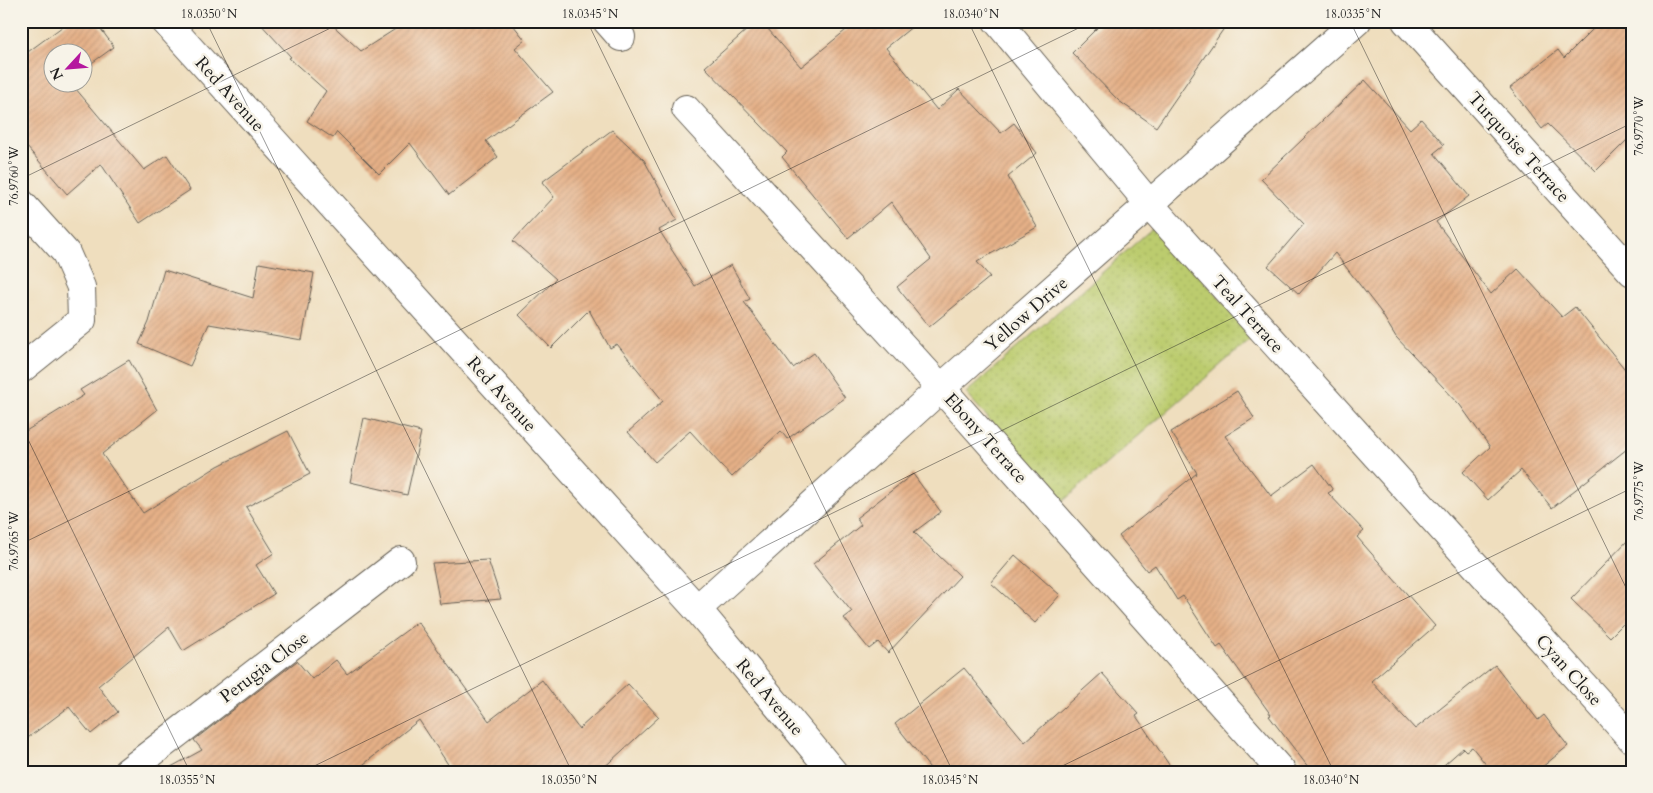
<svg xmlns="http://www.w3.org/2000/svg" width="1653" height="793" font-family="Cardo,serif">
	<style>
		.grass { fill: url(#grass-dots); stroke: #6c7445 }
		.building { fill: url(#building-hatch) }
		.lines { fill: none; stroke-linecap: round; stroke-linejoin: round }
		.minor-casing { stroke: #666055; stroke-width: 30 }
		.minor { stroke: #fff; stroke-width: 28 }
		.ticks { fill: none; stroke: #1c1c1c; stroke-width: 1; stroke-opacity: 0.45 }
		.labels { text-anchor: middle; stroke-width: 5; stroke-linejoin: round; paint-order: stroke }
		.street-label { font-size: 18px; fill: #1c1c1c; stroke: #f7f3e8 }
		.neatline { fill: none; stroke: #1c1c1c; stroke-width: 2 }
		.ticks-label { font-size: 12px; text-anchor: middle; fill: #1c1c1c }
	</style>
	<defs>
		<pattern id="grass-dots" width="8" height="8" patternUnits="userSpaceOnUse" patternTransform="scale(1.25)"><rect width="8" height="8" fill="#bccc6e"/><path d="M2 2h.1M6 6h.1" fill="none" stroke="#a1af5f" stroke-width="1.8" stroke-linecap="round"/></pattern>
		<pattern id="building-hatch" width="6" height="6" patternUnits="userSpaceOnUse" patternTransform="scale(1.25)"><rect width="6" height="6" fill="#e5b087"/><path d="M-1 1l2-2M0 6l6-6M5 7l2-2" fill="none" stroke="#c49774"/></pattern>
	</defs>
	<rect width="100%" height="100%" fill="#f7f3e8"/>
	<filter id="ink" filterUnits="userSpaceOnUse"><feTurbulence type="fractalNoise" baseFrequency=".02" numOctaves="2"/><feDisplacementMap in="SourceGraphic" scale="10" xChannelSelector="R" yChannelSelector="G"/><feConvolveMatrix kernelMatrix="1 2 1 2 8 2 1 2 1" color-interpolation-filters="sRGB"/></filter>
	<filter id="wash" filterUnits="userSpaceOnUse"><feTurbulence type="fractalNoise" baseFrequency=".0096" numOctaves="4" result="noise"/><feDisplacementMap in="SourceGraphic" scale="20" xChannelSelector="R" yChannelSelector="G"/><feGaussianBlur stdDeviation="1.12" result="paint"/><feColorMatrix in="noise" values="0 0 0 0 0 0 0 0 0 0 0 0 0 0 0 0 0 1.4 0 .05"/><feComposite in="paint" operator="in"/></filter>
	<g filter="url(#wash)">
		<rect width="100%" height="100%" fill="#efdebe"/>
		<path class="grass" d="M1156,225L1253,337L1062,502L966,393Z"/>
		<g id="blocks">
			<g class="building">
				<path d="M70,21H95L114,47L82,70V52H52V82H70L144,170L167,155L190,190L140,223L101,164L67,194L21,140V57Z"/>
				<path d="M258,21H328L361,51L408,21H510L525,40L515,48L553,92L486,141L498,157L449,195L410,143L379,174L337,132L333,138L307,121L326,91L289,58L291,57Z"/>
				<path d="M757,21H761L801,67L857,21H919L886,48L937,110L959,89L1001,133L1014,123L1037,153L1008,177L1037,227L977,262L990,277L929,327L897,287L931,259L891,202L848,238L782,157L787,152L705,67Z"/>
				<path d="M1104,21H1229L1156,127L1119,101L1072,53Z"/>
				<path d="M1601,21L1632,22V135L1596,171L1548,124L1542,129L1510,88L1558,50L1564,58Z"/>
				<path d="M1365,80L1410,129L1421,119L1444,145L1434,153L1469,196L1436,222L1491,294L1518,269L1562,317L1575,307L1632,378V445L1552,508L1521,470L1488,500L1463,472L1490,447L1460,405L1396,337L1380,311L1335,253L1299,294L1268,266L1304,224L1261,179Z"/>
				<path d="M612,130L644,160L677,220L659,230L695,286L731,265L750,299L744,302L793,368L814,353L845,398L787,439L781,431L732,477L690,431L655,462L628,432L663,401L617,344L610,348L589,310L551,348L519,315L556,279L513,241L554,197L542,182Z"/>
				<path d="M259,263L314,273L302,340L209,324L190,366L139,344L149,322L164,270L253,298Z"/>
				<path d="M129,360L157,410L102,454L143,513L218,466L288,431L310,474L246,507L274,553L256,565L274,594L183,651L169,627L98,686L118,712L91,734L69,707L21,743V434L84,395L80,390Z"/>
				<path d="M1237,391L1254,418L1225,436L1271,496L1314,464L1333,490L1328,493L1364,531L1357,537L1435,626L1371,681L1415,729L1495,665L1538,720L1544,715L1568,746L1536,772H1492L1472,747L1466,751L1463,748L1436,772H1312L1269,716L1271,715L1221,645L1217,648L1183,596L1177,600L1155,565L1147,571L1119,536L1197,473L1171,432Z"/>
				<path d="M364,418L421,432L407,495L350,482Z"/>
				<path d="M913,474L941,512L914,532L960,576L888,653L878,642L869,649L844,618L852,612L813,564L861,525L856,518Z"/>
				<path d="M1632,536V615L1610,637L1571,599Z"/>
				<path d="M1015,555L1060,595L1035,623L991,583Z"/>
				<path d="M488,560L501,599L440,604L432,563Z"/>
				<path d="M418,622L489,721L542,680L579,729L628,684L659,717L599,772H453L419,720L354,772H162L202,750L194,740L297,661L312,679L336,660L347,674Z"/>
				<path d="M964,668L1025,742L1102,673L1139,714L1136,716L1174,772H933L895,724Z"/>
			</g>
		</g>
	</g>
	<g filter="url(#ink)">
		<use href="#blocks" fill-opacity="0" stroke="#666055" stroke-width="1"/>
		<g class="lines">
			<g class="minor-casing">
				<g id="minor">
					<path d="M165,21L697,609L833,772"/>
					<path d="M607,21L621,37"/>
					<path d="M997,21L1151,206L1632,739"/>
					<path d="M1406,21L1632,272"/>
					<path d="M686,109L941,388L1282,772"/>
					<path d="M21,203L66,253L81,287L82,320L21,369"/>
					<path d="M697,609L941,388L1357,21"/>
					<path d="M127,772L401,561"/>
				</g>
			</g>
			<use href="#minor" class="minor"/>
		</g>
	</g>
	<path class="ticks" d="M206,21L572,772M587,21L953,772M968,21L1334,772M1350,21L1632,600M21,179L345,21M21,425L190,772M21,544L1093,21M302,772L1632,123M1050,772L1632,488"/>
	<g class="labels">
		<g class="street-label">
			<text transform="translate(230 94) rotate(48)" y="6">Red Avenue</text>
			<text transform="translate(1519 147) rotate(48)" y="6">Turquoise Terrace</text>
			<text transform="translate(1026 314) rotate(-41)" y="6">Yellow Drive</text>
			<text transform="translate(1248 314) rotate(48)" y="6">Teal Terrace</text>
			<text transform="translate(502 394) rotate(48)" y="6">Red Avenue</text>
			<text transform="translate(986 438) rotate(48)" y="6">Ebony Terrace</text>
			<text transform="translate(264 667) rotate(-37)" y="6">Perugia Close</text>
			<text transform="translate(1569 670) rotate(48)" y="6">Cyan Close</text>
			<text transform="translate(770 697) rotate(50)" y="6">Red Avenue</text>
		</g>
	</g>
	<rect width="1653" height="793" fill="none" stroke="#f7f3e8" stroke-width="55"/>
	<g transform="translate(68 68) rotate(244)"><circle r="24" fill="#f7f3e8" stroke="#9f9d96"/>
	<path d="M0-4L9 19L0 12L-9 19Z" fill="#b5179e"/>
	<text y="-8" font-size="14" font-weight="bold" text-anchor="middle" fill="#1c1c1c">N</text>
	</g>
	<rect x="28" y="28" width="1598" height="738" class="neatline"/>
	<g class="ticks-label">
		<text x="209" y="18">18.0350°N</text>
		<text x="590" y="18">18.0345°N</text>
		<text x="971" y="18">18.0340°N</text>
		<text x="1353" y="18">18.0335°N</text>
		<text transform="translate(1639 126) rotate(-90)" y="4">76.9770°W</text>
		<text transform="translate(14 176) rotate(-90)" y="4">76.9760°W</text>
		<text transform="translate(1639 491) rotate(-90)" y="4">76.9775°W</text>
		<text transform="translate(14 541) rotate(-90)" y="4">76.9765°W</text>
		<text x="187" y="784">18.0355°N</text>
		<text x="569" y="784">18.0350°N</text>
		<text x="950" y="784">18.0345°N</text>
		<text x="1331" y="784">18.0340°N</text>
	</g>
</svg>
